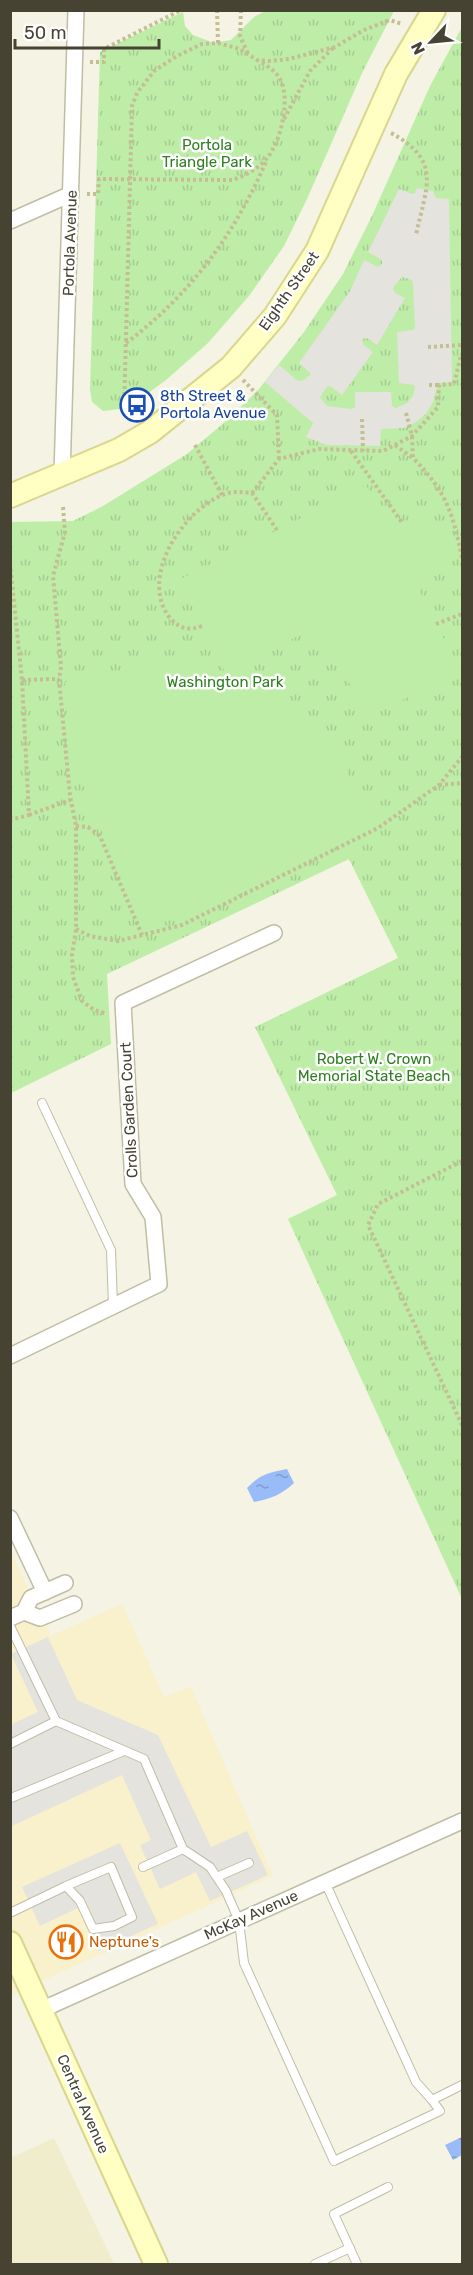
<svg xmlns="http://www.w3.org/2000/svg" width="473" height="2275" font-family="Rubik,sans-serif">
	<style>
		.commercial { fill: #f9f0cc }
		.education { fill: #efedcc }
		.grass { fill: url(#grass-tufts) }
		.garden { fill: #beeda8 }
		.parking { fill: #e4e3dd; fill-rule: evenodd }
		.water { fill: url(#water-ripples) }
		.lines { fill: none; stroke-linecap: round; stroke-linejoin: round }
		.lane-casing { stroke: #c0bda5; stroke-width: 10 }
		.street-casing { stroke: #c0bda5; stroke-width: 18 }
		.secondary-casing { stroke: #d9d68e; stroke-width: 26 }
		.path { stroke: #c4be95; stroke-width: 4; stroke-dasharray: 3 3; stroke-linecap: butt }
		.lane { stroke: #fff; stroke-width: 8 }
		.street { stroke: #fff; stroke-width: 15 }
		.secondary { stroke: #fffec3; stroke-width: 22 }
		.labels { text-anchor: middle; stroke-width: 5; stroke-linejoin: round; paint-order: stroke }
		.park-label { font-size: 15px; fill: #2f7f20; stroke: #fff }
		.street-label { font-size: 15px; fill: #474333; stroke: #fff }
		.transit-label { font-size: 15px; fill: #164399; stroke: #fff; text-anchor: start }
		.food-label { font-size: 15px; fill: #c56008; stroke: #fff; text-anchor: start }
	</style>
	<defs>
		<pattern id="grass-tufts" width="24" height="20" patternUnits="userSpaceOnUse" patternTransform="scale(1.5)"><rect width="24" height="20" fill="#beeda8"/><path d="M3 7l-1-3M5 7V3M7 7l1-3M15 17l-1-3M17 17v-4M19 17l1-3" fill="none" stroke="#a5cc91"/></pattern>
		<pattern id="water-ripples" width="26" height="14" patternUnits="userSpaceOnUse" patternTransform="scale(1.5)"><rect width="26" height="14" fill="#99bcf8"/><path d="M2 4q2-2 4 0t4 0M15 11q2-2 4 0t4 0" fill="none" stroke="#7f9ac9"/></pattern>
	</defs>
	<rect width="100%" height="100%" fill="#f4f3e4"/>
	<path class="commercial" d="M10,1551L51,1636L122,1604L164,1697L191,1687L273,1876L11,1995Z"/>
	<path class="education" d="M54,2138L114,2264H11V2158Z"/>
	<g class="grass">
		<path d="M267,10L394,11L363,71L307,199L284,246L249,296L208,343L166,380L128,408L103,411L92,402L90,390L100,52L183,12L185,26L193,35L214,43L231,40L254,17Z"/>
		<path d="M462,27V1599L288,1219L337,1195L255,1027L398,958L349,859L107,974L111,1044L11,1093V522L73,521L103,506L187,454L226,421L259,389L304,332L343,274L371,218L430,86Z"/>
	</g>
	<path class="garden" d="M366,485L389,530L428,510L452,558L413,578L460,671L367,718L320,625L227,672L318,722L376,822C332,852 286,875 237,895C210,907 184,918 155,924L136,913L71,756L65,682L172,659L225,672L179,580Z"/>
	<g class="parking">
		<path d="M417,188L433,191L436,198L449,199L452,382L438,383L433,402L426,414L416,422L404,428L381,429L380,446L327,445L306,437L313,423L265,382L279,365L298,381L304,380L311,374L299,363L350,291L364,260L378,267L382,264V260L368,252L399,189L412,194L415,193ZM402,277L412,280L413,284L415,328L413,330L397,332L399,383L414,385L415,387L413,396L407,403L396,408L392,406L391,392H355V407L351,409L327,406L320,397L327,387L330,386L342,395L373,352L363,344L362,339L367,338L377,345L405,298L395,293L393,288Z"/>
		<path d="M48,1637L77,1700L158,1735L211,1847L247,1831L268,1875L210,1901L196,1872L160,1889L140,1845L151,1840L122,1775L12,1826L10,1725L38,1712L11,1654Z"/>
		<path d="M120,1843L158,1924L98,1951L78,1908L40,1926L22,1887Z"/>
	</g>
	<g class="water">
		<path d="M287,1469L294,1483C281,1495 270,1499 254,1502L247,1488C259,1475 270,1472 287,1469Z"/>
		<path d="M462,2137V2155L453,2160L445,2145Z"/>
	</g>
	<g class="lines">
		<g class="lane-casing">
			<g id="lane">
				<path d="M42,1103L111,1250L113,1306"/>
				<path d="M10,1626L56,1721L144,1759L183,1849L210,1867L226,1891L239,1921L244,1963L334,2161L440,2111L432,2100"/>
				<path d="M10,1744L56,1721"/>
				<path d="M10,1797L11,1798L124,1751"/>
				<path d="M143,1867L183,1849"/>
				<path d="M217,1877L249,1863"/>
				<path d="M325,1882L416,2082L432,2100L462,2085"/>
				<path d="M10,1913L66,1886L80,1901L93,1929L114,1926L132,1917L111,1867L66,1886"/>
				<path d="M315,2264L350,2248"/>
				<path d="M357,2264L334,2214L388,2187"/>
			</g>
		</g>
		<g class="street-casing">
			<g id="street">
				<path d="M10,221L71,194"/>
				<path d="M62,475L76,10"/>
				<path d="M10,1356L159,1284L153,1217L133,1184L123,1003L274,933"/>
				<path d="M10,1518L45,1592"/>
				<path d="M24,1612L40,1618L74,1604"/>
				<path d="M10,1618L24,1612L31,1598L65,1583"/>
				<path d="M41,2010L462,1821"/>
			</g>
		</g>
		<g class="secondary-casing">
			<g id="secondary">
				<path d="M10,496L119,450L150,432L231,367L275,316L317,251L396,74L434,10"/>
				<path d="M10,1943L156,2264"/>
			</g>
		</g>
		<g class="path">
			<path d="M217,10L218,43"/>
			<path d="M241,10L240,36L248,54"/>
			<path d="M90,62H104V49L181,10"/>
			<path d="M284,119L310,71L334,47"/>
			<path d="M391,133C443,161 426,187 416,235"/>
			<path d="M87,194H98L99,179L232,180C245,176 258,169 267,158C281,142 291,98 280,79C275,70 267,66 259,61"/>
			<path d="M126,343C190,295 234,235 266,162"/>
			<path d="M428,347L462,345"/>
			<path d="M243,380L277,415L279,459"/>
			<path d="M429,385H439"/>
			<path d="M124,413L132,106L137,93L154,71L177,56L202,44L218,43L240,49L257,60L269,61L289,59L335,47L364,30L390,20L402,24"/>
			<path d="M406,413L412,436L413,458C446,491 453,513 462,558"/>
			<path d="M362,419L363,451"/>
			<path d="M195,445L222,495"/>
			<path d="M395,445L413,458"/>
			<path d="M351,451L403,524"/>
			<path d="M252,493L279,459L319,449L383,451L412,436L438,407L439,385L454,384L461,355"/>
			<path d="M63,507L65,532L53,576L61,667L59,679L70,796L76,826V929L72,955L73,977L82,1001L94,1010L107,1014"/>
			<path d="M10,563L22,680L29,815L10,820"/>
			<path d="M436,624L462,614"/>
			<path d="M202,626C189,631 180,629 170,618C138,578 183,509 225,494C234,491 242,492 252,493L277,530"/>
			<path d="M22,680L59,679"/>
			<path d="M439,785L462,783"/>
			<path d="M29,815L70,800"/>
			<path d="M76,826L88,827L100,836L142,935"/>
			<path d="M76,929L90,936L118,941L182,925L378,828L439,785L462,757"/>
			<path d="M462,1161L378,1204L368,1225L462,1425"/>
		</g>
		<use href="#lane" class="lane"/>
		<use href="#street" class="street"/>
		<use href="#secondary" class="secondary"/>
	</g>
	<defs>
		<g id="bus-ring" transform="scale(1.725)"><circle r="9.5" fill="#fff" stroke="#1a4fb4" stroke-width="1.5"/><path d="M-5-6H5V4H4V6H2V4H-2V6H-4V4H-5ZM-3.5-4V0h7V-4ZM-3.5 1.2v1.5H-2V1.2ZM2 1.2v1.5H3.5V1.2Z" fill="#1a4fb4"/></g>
		<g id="restaurant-ring" transform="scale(1.725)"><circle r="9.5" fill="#fff" stroke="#e8710a" stroke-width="1.5"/><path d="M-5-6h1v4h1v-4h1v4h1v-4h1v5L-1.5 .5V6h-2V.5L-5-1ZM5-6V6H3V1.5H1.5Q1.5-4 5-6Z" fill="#e8710a"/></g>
	</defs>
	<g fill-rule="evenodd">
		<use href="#bus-ring" x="137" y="405"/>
		<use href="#restaurant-ring" x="66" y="1942"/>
	</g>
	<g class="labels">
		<g class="park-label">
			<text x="207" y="150">Portola<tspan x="207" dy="17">Triangle Park</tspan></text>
			<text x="225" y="687">Washington Park</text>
			<text x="374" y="1064">Robert W. Crown<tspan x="374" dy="17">Memorial State Beach</tspan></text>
		</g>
		<g class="street-label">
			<text transform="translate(70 243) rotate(-88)" y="5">Portola Avenue</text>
			<text transform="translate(289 291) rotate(-55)" y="5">Eighth Street</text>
			<text transform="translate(129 1110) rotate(-93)" y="5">Crolls Garden Court</text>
			<text transform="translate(251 1915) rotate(-24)" y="5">McKay Avenue</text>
			<text transform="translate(83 2104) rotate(66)" y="5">Central Avenue</text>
		</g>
		<g class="transit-label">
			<text x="160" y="401">8th Street &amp;<tspan x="160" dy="17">Portola Avenue</tspan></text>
		</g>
		<g class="food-label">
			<text x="89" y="1947">Neptune's</text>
		</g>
	</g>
	<rect width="473" height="2275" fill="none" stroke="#474333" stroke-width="24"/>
	<g transform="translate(431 42) rotate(244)" stroke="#ffffff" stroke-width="4.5" paint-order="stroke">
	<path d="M0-4.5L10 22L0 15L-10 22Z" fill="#474333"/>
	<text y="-9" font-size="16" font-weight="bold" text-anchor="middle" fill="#474333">N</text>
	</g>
	<path d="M15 39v9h144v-9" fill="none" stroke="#474333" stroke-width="3"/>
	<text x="24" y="39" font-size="18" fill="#474333" stroke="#ffffff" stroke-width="4.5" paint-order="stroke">50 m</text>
</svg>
